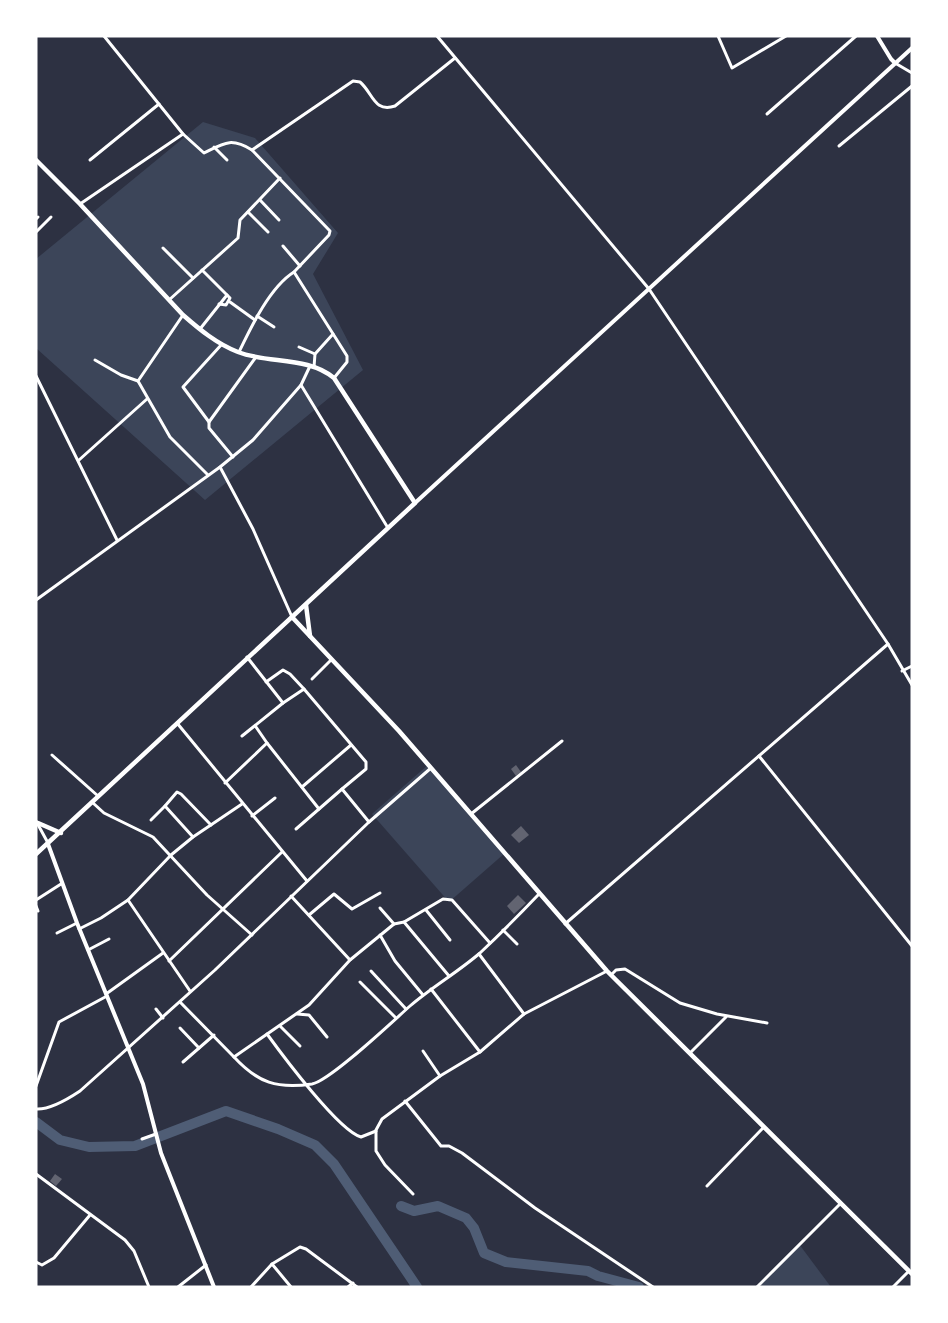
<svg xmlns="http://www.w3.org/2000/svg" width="948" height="1323" font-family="'Playfair Display',serif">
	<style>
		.green { fill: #3c4559 }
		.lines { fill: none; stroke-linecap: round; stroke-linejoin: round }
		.river { stroke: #4f5d75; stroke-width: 10 }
		.building { fill: #626471 }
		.minor { stroke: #fff; stroke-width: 3 }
		.tertiary { stroke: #fff; stroke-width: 4 }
		.secondary { stroke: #fff; stroke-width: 4.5 }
	</style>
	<rect width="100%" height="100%" fill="#2d3142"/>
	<g class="green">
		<path d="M203,122L255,138L338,233L313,274L363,370L205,500L36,348V259Z"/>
		<path d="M428,765L505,853L449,902L372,814Z"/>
		<path d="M799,1244L831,1287H758Z"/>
	</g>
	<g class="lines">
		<g class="river">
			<path d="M36,1122L60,1140L89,1147L135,1146L226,1111L278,1129L315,1145L334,1164L417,1287"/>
			<path d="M401,1206L414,1211L438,1206L466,1218L474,1228L484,1253L506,1262L588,1271L598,1276L639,1287"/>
		</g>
	</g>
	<g class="building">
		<path d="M516,765L521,772L516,776L511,769Z"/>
		<path d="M521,826L529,835L519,843L511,835Z"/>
		<path d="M518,895L526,903L514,914L507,906Z"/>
		<path d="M55,1174L62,1179L56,1186L50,1181Z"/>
	</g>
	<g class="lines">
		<g class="minor">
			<path d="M104,36L183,134"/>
			<path d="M437,36L649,289L888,644L912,685"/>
			<path d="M718,36L732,68L786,36"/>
			<path d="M895,63L912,73"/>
			<path d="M767,114L856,36"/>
			<path d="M839,146L912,86"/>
			<path d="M214,147L227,160"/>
			<path d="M252,150L353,81L360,82C373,93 374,113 395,106L455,58"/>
			<path d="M90,160L159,104"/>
			<path d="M260,200L279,220"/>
			<path d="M80,204L183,134L204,153C224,143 231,137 252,150L330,231L329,235L294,272L347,356V362L334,378"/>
			<path d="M248,212L268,232"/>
			<path d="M36,219L38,217"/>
			<path d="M36,232L51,217"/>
			<path d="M283,246L300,266"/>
			<path d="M163,248L193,278"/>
			<path d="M202,270L230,298L226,305L219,304"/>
			<path d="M169,300L238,238L240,220L280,178"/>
			<path d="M230,302L255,320"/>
			<path d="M183,315L138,381L170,437L208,475"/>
			<path d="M257,316L274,327"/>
			<path d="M200,329L227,295"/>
			<path d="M222,344L183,387L209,422V428L233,457"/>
			<path d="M299,347L315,354"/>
			<path d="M239,352C251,327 270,287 294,272"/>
			<path d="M95,360L121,375L138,381"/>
			<path d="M314,367L315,354L333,334"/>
			<path d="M36,376L117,540"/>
			<path d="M301,385L388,528"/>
			<path d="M209,422L256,357"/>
			<path d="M79,460L147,399"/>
			<path d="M220,467L253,529L292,617"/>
			<path d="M36,600L220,467L253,440L301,385L310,366"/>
			<path d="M247,657L283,703L304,689L366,762V769L342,789L369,822"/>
			<path d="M902,671L912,666"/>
			<path d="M312,679L331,660"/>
			<path d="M266,682L283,670L290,674L304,689"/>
			<path d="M177,723L307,881"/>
			<path d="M256,727L267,743"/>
			<path d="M242,736L283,703"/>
			<path d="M52,755L98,796"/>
			<path d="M759,756L912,946"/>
			<path d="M225,783L267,743L319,809L342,789"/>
			<path d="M302,787L351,745"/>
			<path d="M93,803L104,813L153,837L207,895L252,935"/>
			<path d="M471,814L562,741"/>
			<path d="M252,816L275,798"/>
			<path d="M151,820L165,806"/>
			<path d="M36,821L48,843"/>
			<path d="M296,829L319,809"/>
			<path d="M193,837L165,806L177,792L181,794L211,825"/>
			<path d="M291,896L350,960"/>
			<path d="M36,900L61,884"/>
			<path d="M128,900L190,991"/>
			<path d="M36,906L38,911"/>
			<path d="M380,908L394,924"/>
			<path d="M426,910L450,940"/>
			<path d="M309,915L334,894L352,909L380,893"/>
			<path d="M404,922L449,976"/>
			<path d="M565,924L888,644"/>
			<path d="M79,929L101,918L128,900L171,855L193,837L242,804"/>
			<path d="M503,930L517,944"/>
			<path d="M57,933L77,923"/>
			<path d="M380,935L395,961L423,995"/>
			<path d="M88,950L109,939"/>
			<path d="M479,954L524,1014"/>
			<path d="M169,961L282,852"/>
			<path d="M371,971L406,1009"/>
			<path d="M611,975L616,970L625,969L680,1003L717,1014L767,1023"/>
			<path d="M360,982L396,1018"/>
			<path d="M431,989L480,1052"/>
			<path d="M106,994L163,953"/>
			<path d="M180,1002L234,1057L309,1005L350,960L394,924L404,922L443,899L452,900L490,943"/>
			<path d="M156,1009L163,1018"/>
			<path d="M297,1014L309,1015L327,1037"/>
			<path d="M280,1026L300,1046"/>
			<path d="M180,1028L199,1048"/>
			<path d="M267,1034C283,1056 339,1131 361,1137L376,1131"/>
			<path d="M423,1051L440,1076"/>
			<path d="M690,1053L726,1017"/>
			<path d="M234,1057C258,1083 277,1089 312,1084C330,1081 393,1021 410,1006C432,987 458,972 480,953C500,934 520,914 539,894"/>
			<path d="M183,1062L214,1035"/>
			<path d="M36,1086L59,1022L107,996"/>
			<path d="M405,1101L441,1146H449L462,1153L535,1208L653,1287"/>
			<path d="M36,1109C50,1110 68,1099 80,1091L215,970L369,822L431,768"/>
			<path d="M142,1139L156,1134"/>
			<path d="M36,1174L125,1240L134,1251L149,1287"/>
			<path d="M707,1186L763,1128"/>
			<path d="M413,1194L385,1165L376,1151V1130L382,1119L440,1076L480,1052L524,1014L607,971"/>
			<path d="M36,1262L42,1265L54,1258L90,1215"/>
			<path d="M272,1264L291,1287"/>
			<path d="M178,1287L206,1265"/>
			<path d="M251,1287L272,1264L300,1247L306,1249L357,1287"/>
			<path d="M348,1287L353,1283"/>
			<path d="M757,1287L841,1203"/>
			<path d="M893,1287L909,1271"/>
		</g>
		<g class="tertiary">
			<path d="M877,36L891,59L895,63"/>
			<path d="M415,503L912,48"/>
			<path d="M48,844L77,923L143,1084L161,1153L214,1287"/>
		</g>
		<g class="secondary">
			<path d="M36,160L80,204L183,315C199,329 217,344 238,352C268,364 308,356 334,378L415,503L36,854"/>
			<path d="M306,605L310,636"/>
			<path d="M292,617L399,731L607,971L912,1274"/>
			<path d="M38,823L61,833"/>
		</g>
	</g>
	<rect width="948" height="1323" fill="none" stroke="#ffffff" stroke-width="75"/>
</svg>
